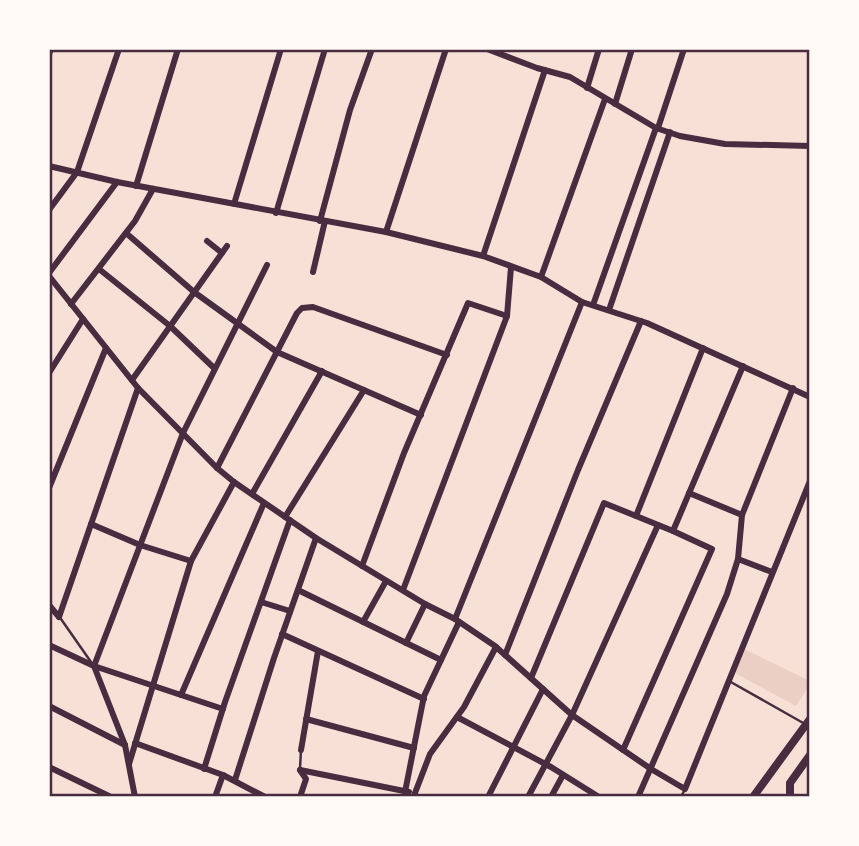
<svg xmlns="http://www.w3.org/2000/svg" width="859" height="846" font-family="'PT Sans',sans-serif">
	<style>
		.green { fill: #ebcfc5 }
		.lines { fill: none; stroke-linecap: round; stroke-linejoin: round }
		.service { stroke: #4a2c40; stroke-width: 2.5 }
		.minor { stroke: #4a2c40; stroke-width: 6 }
		.tertiary { stroke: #4a2c40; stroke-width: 8 }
		.neatline { fill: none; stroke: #4a2c40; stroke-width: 2.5 }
	</style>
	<rect width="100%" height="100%" fill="#f7e1d7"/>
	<path class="green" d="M742,648L810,681V685L796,706L733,672Z"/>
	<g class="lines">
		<g class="service">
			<path d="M61,619L91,662"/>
			<path d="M729,681L805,724"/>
			<path d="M300,768L301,750"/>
			<path d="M681,797L685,789"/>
		</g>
		<g class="minor">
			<path d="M487,49L537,68L570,77L656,128L680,136L725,144L810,146"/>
			<path d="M49,54L51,49"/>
			<path d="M587,88L599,49"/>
			<path d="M615,104L632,49"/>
			<path d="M658,128L684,49"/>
			<path d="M49,166L117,182L386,232L483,256L541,277L582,302L647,323L810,397"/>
			<path d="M136,186L178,49"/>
			<path d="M234,204L281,49"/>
			<path d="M49,210L77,172L119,49"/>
			<path d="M276,213L325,49"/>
			<path d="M320,221L350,110L372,49"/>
			<path d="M386,232L446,49"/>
			<path d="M126,233L194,292L277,352L421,415"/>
			<path d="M207,241L222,253"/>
			<path d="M483,256L545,70"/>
			<path d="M99,269L170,326L214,368"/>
			<path d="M313,272L325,221"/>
			<path d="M49,273L117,182"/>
			<path d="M49,276L138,388L217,468L234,482L316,538L425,604L455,619L495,646L572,715L651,769L685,789L810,481"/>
			<path d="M541,277L605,99"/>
			<path d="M71,304L135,221L153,189"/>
			<path d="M593,305L656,128"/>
			<path d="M609,310L670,132"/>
			<path d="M49,373L83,319"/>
			<path d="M132,380L227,246"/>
			<path d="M217,468L297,313L302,308L313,307L447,355"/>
			<path d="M49,488L106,348"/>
			<path d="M689,493L742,515"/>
			<path d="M252,494L322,371"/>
			<path d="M636,516L703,348"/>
			<path d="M285,517L364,390"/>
			<path d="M91,524L140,545L191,561"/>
			<path d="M673,531L743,366"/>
			<path d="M738,559L772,572"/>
			<path d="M362,566L404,453L468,303L507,316"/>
			<path d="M298,590L441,660"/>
			<path d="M403,590L507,316L511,267"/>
			<path d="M261,602L290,611"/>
			<path d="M49,605L59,617"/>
			<path d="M59,617L138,388"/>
			<path d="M455,619L582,302"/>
			<path d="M363,622L386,581"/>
			<path d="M282,634L424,699"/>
			<path d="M406,643L425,604"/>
			<path d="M49,645L94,666L223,709"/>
			<path d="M505,655L578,470L641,321"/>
			<path d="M531,678L604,503L673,531L712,549L623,750"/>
			<path d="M181,695L264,503"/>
			<path d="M49,706L125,745"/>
			<path d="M457,717L551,767L599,797"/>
			<path d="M306,719L414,748"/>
			<path d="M135,743L223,775L265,797"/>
			<path d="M301,750L318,651"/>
			<path d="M129,764L191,561L234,482"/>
			<path d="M49,767L111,797"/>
			<path d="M204,769L225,702L290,520"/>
			<path d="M300,770L409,792"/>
			<path d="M300,770L306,779L300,797"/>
			<path d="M235,780L274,658L316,538"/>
			<path d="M405,792L424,696L459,622"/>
			<path d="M135,797L125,745L94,666L183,433L267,265"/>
			<path d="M215,797L223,775"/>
			<path d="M415,797V793L430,754L464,707L496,647"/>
			<path d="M488,797L543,689"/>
			<path d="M528,797L572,715L658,525"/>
			<path d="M551,797L563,775"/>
			<path d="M638,797L727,594L738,559L742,515L793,388"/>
		</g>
		<g class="tertiary">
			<path d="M753,797L810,719"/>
			<path d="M790,797V783L810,755"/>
		</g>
	</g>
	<rect width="859" height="846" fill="none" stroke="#fffaf5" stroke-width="102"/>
	<rect x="51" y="51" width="757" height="744" class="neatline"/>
</svg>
